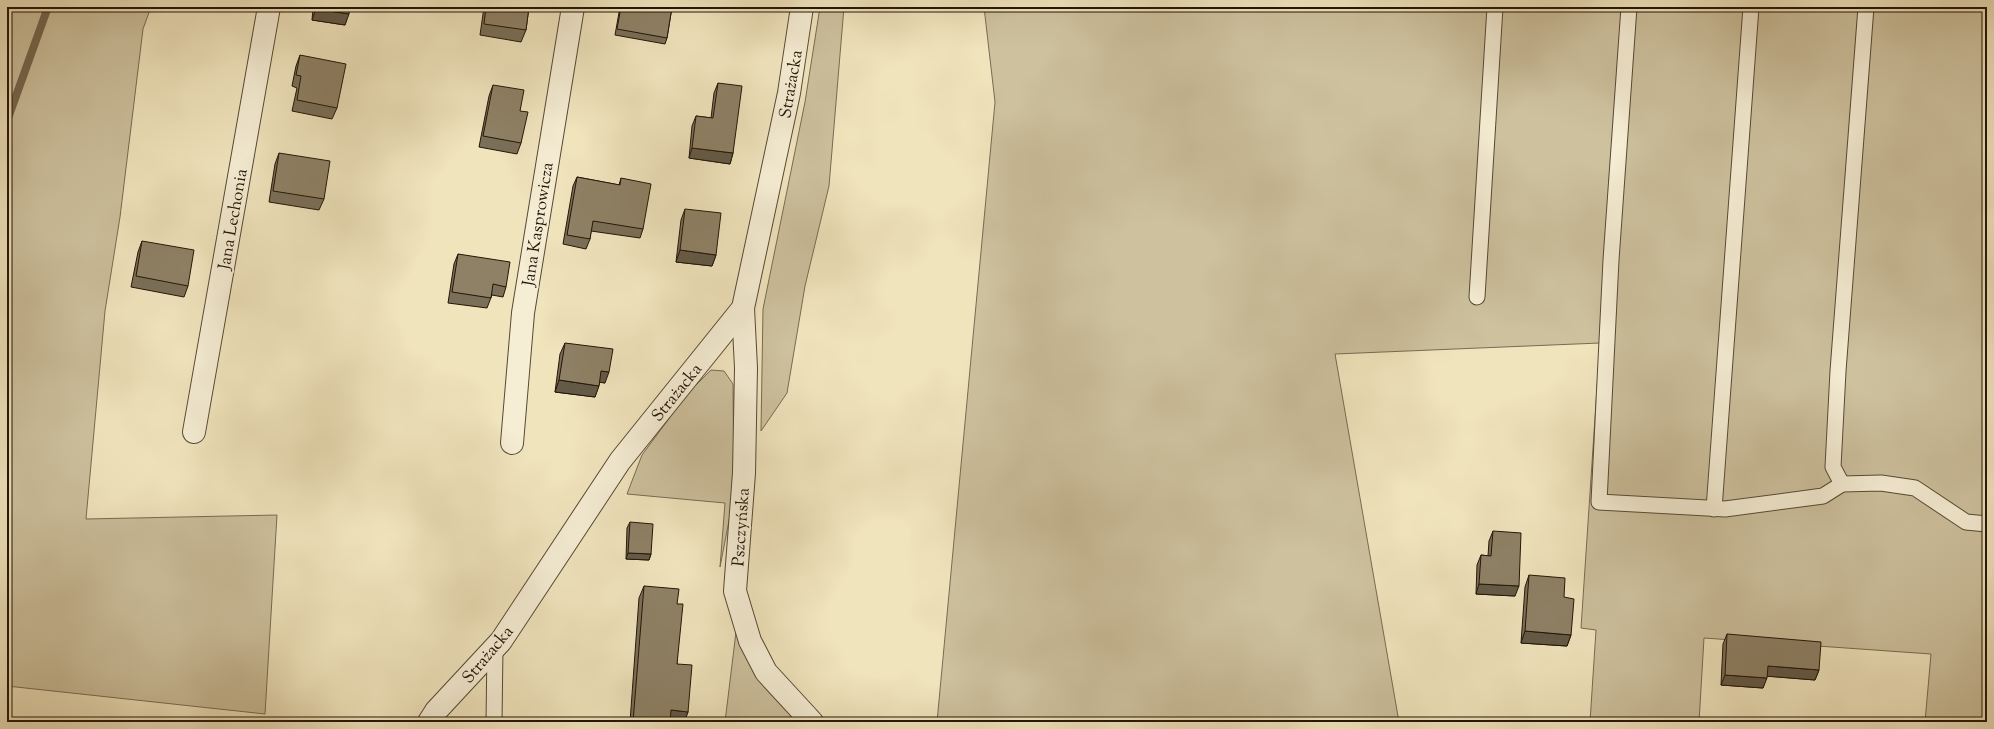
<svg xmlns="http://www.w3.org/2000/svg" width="1994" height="729" font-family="'Sorts Mill Goudy',serif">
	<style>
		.green { fill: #cdc19e; stroke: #786b52 }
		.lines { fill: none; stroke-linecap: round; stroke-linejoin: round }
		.stream { stroke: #74674f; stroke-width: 8 }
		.lane-casing { stroke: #564934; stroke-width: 17 }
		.street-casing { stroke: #564934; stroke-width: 24 }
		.lane { stroke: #f5edd4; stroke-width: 15 }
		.street { stroke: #f5edd4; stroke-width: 22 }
		.wall { fill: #7a6f58; stroke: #231507 }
		.shaded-wall { fill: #635a47; stroke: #231507 }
		.building { fill: #8e8166; stroke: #231507 }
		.labels { text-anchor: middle; stroke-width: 4; stroke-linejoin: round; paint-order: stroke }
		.street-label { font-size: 17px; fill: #231507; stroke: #f5edd4 }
	</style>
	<rect width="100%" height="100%" fill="#f0e4bd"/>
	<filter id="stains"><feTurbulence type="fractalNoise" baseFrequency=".005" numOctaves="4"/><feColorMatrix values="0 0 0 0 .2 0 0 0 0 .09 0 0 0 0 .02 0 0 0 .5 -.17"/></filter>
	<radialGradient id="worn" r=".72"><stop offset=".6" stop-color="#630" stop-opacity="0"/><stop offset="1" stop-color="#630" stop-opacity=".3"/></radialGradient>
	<g class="green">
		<path d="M7,7H151L143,29L120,217L105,311L86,519L277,515L265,714L7,686Z"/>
		<path d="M820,7H844L829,186L805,286L787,393L761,431L763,309L805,102Z"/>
		<path d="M984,7H1987V722H1925L1931,654L1704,638L1699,722H1590L1596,630L1581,628L1600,343L1335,354L1399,722H937L995,102Z"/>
		<path d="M711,370L724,371L733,384L734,495L720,567L725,503L627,494L642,455L688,393Z"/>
		<path d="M736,632L799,722H725Z"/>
	</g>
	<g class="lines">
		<path class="stream" d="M7,121L48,7"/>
		<g class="lane-casing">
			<g id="lane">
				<path d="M1629,7L1611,260L1599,502L1725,509L1823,496L1842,484L1881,483L1915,488L1966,522L1987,524"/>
				<path d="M1477,297L1495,7"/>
				<path d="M1842,484L1833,467L1838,371L1866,7"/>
				<path d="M1714,509L1751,7"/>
				<path d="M494,722L495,647"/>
			</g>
		</g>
		<g class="street-casing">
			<g id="street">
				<path d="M743,308L746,368L744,473L735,591L750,641L766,672L812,722"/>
				<path d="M194,432L269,7"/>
				<path d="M512,443L523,313L573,7"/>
				<path d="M429,722L436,711L501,641L620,461L743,308L789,93L802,7"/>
			</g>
		</g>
		<use href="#lane" class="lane"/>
		<use href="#street" class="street"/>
	</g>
	<g class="wall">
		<path d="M310,7H350L345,25L312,20L313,8Z"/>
		<path d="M484,7H529L526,30L521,42L480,35Z"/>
		<path d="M620,7H672L667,38L665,44L615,35Z"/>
		<path d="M300,55L337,108L332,119L292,111L297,88L292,86L296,66Z"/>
		<path d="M718,83L733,153L730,164L689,158L692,126L696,116L711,118L714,93Z"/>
		<path d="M493,85L520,111L521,143L517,154L479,147L489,96Z"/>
		<path d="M279,153L324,199L319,210L269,202L275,164Z"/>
		<path d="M577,177L619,185L621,178L643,229L640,238L591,231L590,239L586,249L563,244L573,186Z"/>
		<path d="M685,209L716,255L712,266L676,262L681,220Z"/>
		<path d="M142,241L188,286L184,297L131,287L138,252Z"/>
		<path d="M458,254L506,287L503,297L492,295L487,308L448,303L454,264Z"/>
		<path d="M565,343L605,383L600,382L595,397L555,392L560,354Z"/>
		<path d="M630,522L651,554L649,560L626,559L627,528Z"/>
		<path d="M1493,531L1515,596L1476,594L1477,565L1481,555L1488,556L1489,541Z"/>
		<path d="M1529,575L1571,635L1567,646L1521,643L1525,587Z"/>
		<path d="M644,586L677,604V664L688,712L684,722H630L639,598Z"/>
		<path d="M1727,634L1819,670L1815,680L1767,676L1763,688L1721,685L1723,644Z"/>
	</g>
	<g class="shaded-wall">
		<path d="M316,9L349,14L345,25L312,20Z"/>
		<path d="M692,148L733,153L730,164L689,158Z"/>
		<path d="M680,250L716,255L712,266L676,262Z"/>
		<path d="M601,371L609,372L605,383L597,382Z"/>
		<path d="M559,380L599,386L595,397L555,392Z"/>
		<path d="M628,553L651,554L649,560L626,559Z"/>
		<path d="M1479,584L1519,586L1515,596L1476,594Z"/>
		<path d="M1525,631L1571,635L1567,646L1521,643Z"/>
		<path d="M1768,666L1819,670L1815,680L1764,676Z"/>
		<path d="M1725,675L1767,678L1763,688L1721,685Z"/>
		<path d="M671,710L688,712L684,722H667Z"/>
	</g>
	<g class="building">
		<path d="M316,7H350L349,14L316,9Z"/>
		<path d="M486,7H529L526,30L484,24Z"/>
		<path d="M621,7H672L667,38L617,29Z"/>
		<path d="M300,55L346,64L337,108L297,100L301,76L296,75Z"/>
		<path d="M718,83L742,86L733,153L692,148L696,116L713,118Z"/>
		<path d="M493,85L524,90L520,111L528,112L521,143L483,136Z"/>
		<path d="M279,153L330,161L324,199L273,191Z"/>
		<path d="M577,177L620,185L621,178L651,184L643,229L593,221L590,239L567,235Z"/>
		<path d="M685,209L721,213L716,255L680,250Z"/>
		<path d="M142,241L194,250L188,286L136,276Z"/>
		<path d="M458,254L510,262L506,287L493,284L491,298L452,292Z"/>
		<path d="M565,343L613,349L609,372L601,371L599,386L559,380Z"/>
		<path d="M630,522L653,524L651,554L628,553Z"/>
		<path d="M1493,531L1521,533L1519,586L1479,584L1481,555L1491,556Z"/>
		<path d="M1529,575L1565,578L1564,597L1574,599L1571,635L1525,631Z"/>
		<path d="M644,586L679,589L677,604H683L677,664L692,665L688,712L671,710L670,722H633Z"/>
		<path d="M1727,634L1821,642L1819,670L1768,666L1767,678L1725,675Z"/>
	</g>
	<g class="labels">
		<g class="street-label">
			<text transform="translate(790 84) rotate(-80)" y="6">Strażacka</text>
			<text transform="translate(232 219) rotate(-80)" y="6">Jana Lechonia</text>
			<text transform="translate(537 224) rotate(-81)" y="6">Jana Kasprowicza</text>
			<text transform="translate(676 392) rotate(-51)" y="6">Strażacka</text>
			<text transform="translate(740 527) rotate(-86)" y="6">Pszczyńska</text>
			<text transform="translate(487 654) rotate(-50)" y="6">Strażacka</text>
		</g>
	</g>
	<rect width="1994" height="729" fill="none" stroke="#f0e4bd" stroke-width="24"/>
	<rect x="8" y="8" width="1978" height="713" fill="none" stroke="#231507" stroke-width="2"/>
	<rect x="12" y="12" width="1970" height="705" fill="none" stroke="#231507"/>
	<rect width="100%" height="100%" filter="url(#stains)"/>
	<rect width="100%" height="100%" fill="url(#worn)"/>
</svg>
